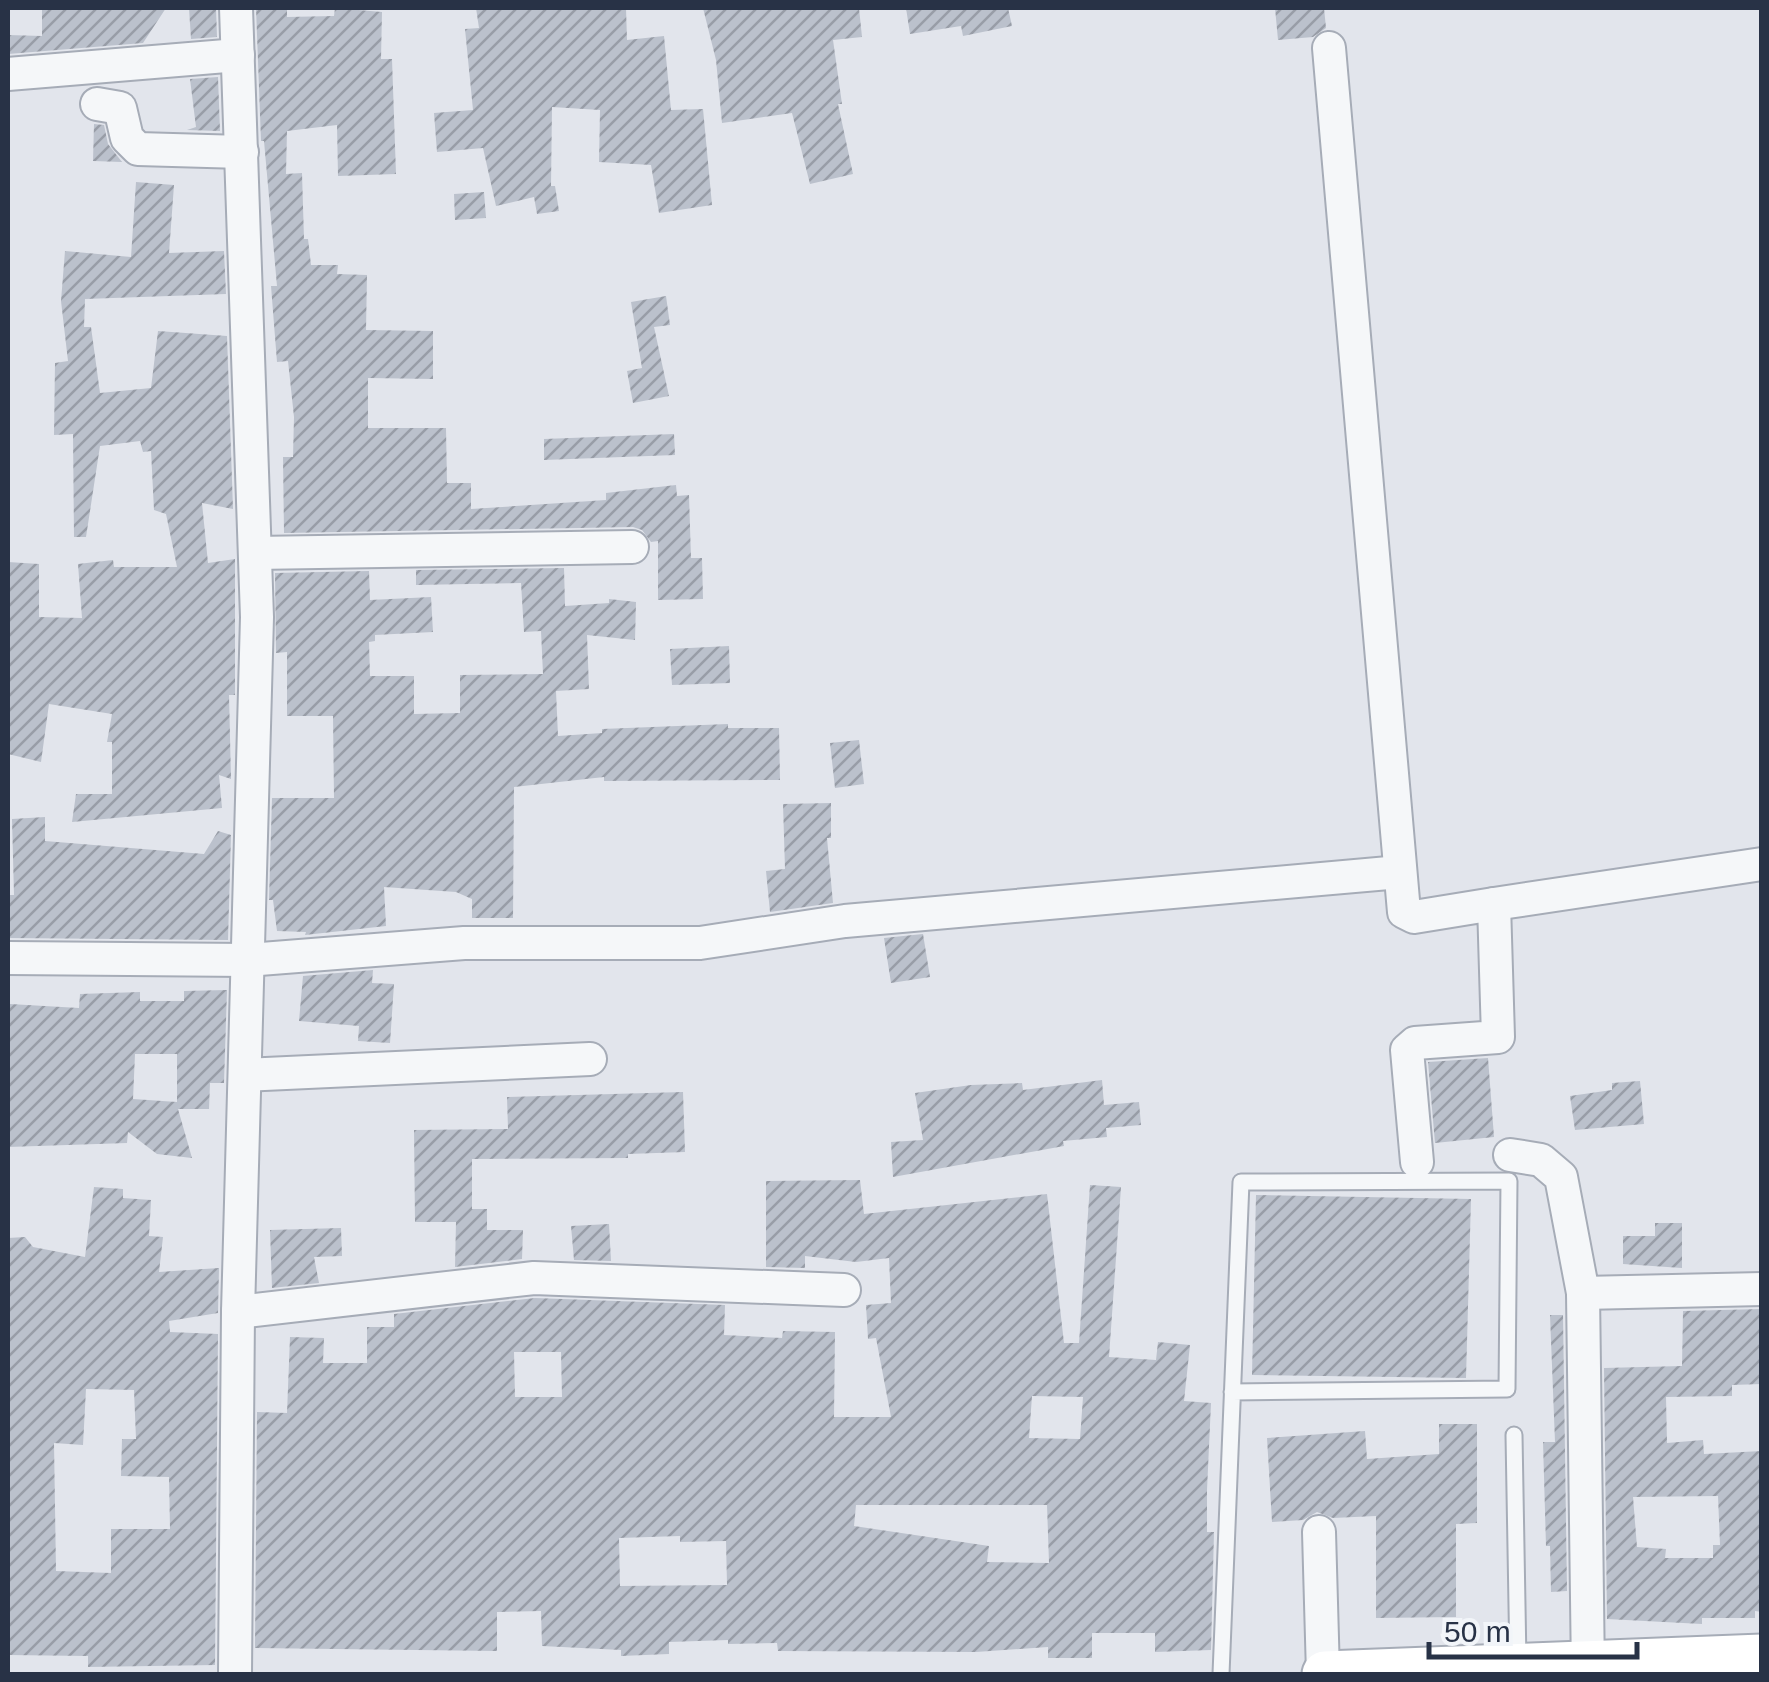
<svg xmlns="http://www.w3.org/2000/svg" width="1769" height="1682" font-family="Arial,sans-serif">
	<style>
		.building { fill: url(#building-hatch); fill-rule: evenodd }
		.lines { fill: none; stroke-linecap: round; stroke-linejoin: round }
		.lane-casing { stroke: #a6acb7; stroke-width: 19 }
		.street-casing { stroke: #a6acb7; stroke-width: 36 }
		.secondary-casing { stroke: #a6acb7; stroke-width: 49 }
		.lane { stroke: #f5f7f9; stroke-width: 15 }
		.street { stroke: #f5f7f9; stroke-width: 32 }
		.secondary { stroke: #fff; stroke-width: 45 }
	</style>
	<defs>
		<pattern id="building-hatch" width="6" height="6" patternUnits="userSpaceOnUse" patternTransform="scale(2.5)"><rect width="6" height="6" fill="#bbc1cc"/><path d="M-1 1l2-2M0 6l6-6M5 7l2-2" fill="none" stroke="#989da7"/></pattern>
	</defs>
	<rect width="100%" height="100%" fill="#e2e5ec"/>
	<g class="building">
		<path d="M42,8H166L143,43L8,54V35L42,36Z"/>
		<path d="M189,8H216L217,37L191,39Z"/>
		<path d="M256,8H287V17L334,16L335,8L382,12L381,59H392L396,174L338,176L337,125L287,131L286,174L302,173L304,239H308L311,265H338L337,274L367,275L366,330L433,331V379L368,378V428H446L447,483H471V509L606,500V493L676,485L677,496L689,495L691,558H702L703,599L658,600V541L651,542L642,530L633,527L284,533L283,457H293L294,417L288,361L277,362L271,286H277L264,141H261Z"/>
		<path d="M476,8H626L627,40L664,36L671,110L703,109L712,205L659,213L651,165L599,162L600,110L552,107L551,186H555L559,211L537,214L534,197L496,206L483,148L437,152L434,113L473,110L465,29L479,28Z"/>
		<path d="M703,8H859L862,37L833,40L842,104H838L853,174L810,184L792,113L722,123L716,60Z"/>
		<path d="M906,8H1008L1012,26L963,36L961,26L910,34Z"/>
		<path d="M1275,8H1324L1326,28L1313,37L1278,40Z"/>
		<path d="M218,77L220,131L187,130L196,127L190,79Z"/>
		<path d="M94,124L104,125L108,144L122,162L93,161Z"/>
		<path d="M136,182L174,185L169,253L224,251L226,294L85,299L84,327H91L100,393L151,388L158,331L227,336L233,509L202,503L208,563L235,559V695H229L231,779L219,775L222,808L72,822L76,794H112V742H107L112,714L49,704L41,762L8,754V562L39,564V617L82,618L78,564L113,560L114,567H177L166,514L154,510L151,451L143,452L140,441L100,446L86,537H74L73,434L54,435L55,363L68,361L61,301L65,251L131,257Z"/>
		<path d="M484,192L486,218L455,220L454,194Z"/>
		<path d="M666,296L670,325L654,327L669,396L633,403L627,371L642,368L631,302Z"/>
		<path d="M674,434L675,455L544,460V439Z"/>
		<path d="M564,568L565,606L609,603V599L636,602L635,640L587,635L589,689L556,691L558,736L602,733V729L728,724V728H779L780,780L604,781V777L514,787L513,918H472V899L456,892L384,887L386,926L305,935L306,932L277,931L273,900H269L272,798H334L333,716H287V652L276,653L275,573L369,571L370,600L431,597L433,632L375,635V641L369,642L370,676H414V714L460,713V675L543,674L541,631L524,632L521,583L416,585V570Z"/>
		<path d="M729,646L730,683L672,685L670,649Z"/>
		<path d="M859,740L864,784L835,788L830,743Z"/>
		<path d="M831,803V838H827L833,903L770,912L766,871L785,869L783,804Z"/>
		<path d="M45,817V841L204,854L218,831L231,835L228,940L8,938V895H14L12,819Z"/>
		<path d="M923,934L930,977L891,983L884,938Z"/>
		<path d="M373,970L372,983L394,984L390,1043L358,1041L359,1026L299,1021L303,976Z"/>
		<path d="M227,990L224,1083H210L209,1109H178L192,1158L157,1154L128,1132L127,1143L8,1147L10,1004L79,1008L80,994L140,992V1001H184V991ZM135,1054H177V1102L133,1099Z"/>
		<path d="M1488,1058L1494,1137L1435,1143L1428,1062Z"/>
		<path d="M1102,1080L1104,1105L1139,1102L1141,1125L1106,1128L1107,1137L1063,1141L1064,1146L893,1177L891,1142L923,1140L915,1093L971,1085L1022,1083L1023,1090Z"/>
		<path d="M1640,1081L1644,1124L1575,1130L1570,1096L1612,1090V1083Z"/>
		<path d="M683,1092L685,1152L628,1154V1158L472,1159V1209H487V1230H523L522,1259L455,1267L456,1222H415L414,1130L508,1129L507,1097Z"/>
		<path d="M860,1180L864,1214L1047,1194L1064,1343H1079L1090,1185L1121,1187L1109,1357L1156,1360L1158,1342L1190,1345L1184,1401L1211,1403L1207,1490V1532H1214L1211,1650L1155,1652V1633H1092V1658H1048V1647L976,1652L778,1651L777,1643L728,1644V1640L669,1642V1654L621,1656V1650L542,1646L541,1611L497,1612V1651L255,1648L257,1412L287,1413L290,1337L324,1338L323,1363H367V1327H394V1314L535,1298L725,1305L724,1335L782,1338L783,1331L835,1332L834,1417H891L876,1338L868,1339L866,1305L891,1303L889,1258L856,1262L805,1256V1268L766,1267V1181ZM514,1352H561L562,1397H515ZM1032,1396L1083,1397L1080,1439L1029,1438ZM856,1505H1047L1049,1563L987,1562L989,1546L854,1526ZM680,1536V1542L726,1541L727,1585L620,1586L619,1538Z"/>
		<path d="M94,1187L123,1189V1198L151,1200L149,1236L163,1237L159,1272L219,1268L218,1313L169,1321L170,1332L218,1334L215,1665L88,1667V1656L8,1655V1238L25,1237L33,1247L85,1257ZM86,1389L134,1390L136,1439H122L121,1476L169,1477L170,1529H111V1573L56,1571L54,1443L83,1445Z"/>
		<path d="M1256,1195L1471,1199L1466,1378L1252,1375Z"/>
		<path d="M1655,1223H1682V1268L1623,1264V1236H1655Z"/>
		<path d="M609,1224L611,1261L574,1260L571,1226Z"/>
		<path d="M341,1228L342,1256L314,1257L319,1283L272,1288L270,1230Z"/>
		<path d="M1762,1309V1384L1732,1385V1396L1666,1397L1667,1443L1703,1440L1704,1454L1762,1451V1612L1755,1611V1618H1702V1624L1607,1619L1604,1368L1682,1366L1683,1311ZM1718,1496L1720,1545H1713V1558H1665L1666,1549L1637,1547L1633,1497Z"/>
		<path d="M1550,1315H1563L1567,1591L1551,1592L1550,1546H1546L1543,1442H1555Z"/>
		<path d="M1439,1424H1477V1523L1456,1524V1617L1376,1618V1516L1333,1518L1317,1512L1303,1520L1272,1522L1267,1438L1365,1431L1367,1459L1439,1454Z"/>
	</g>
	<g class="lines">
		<g class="lane-casing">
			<g id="lane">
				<path d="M1514,1435L1518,1662"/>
				<path d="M1221,1674L1241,1182L1509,1181L1507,1389L1232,1392"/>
			</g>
		</g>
		<g class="street-casing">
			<g id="street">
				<path d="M1329,48L1404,912L1414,917L1494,904L1498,1037L1415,1043L1407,1050L1417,1162"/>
				<path d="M8,74L238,55"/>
				<path d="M97,104L120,108L127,138L138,149L242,152"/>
				<path d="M255,553L632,547"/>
				<path d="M1494,904L1762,864"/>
				<path d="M8,958L248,960L464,943H700L845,921L1400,872"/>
				<path d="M245,1075L590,1059"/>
				<path d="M1510,1155L1541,1160L1561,1177L1583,1293L1762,1289"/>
				<path d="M1583,1293L1588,1674"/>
				<path d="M238,1312L534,1278L844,1290"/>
				<path d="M1319,1532L1323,1674"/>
				<path d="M235,1674L238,1312L257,617L236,8"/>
			</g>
		</g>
		<g class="secondary-casing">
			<path id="secondary" d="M1325,1674L1762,1657"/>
		</g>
		<use href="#lane" class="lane"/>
		<use href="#street" class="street"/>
		<use href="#secondary" class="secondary"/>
	</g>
	<rect width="1769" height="1682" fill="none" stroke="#283246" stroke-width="20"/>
	<path d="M1429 1642v15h208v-15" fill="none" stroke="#283246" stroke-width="5"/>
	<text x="1444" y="1642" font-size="30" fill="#283246" stroke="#f2f5f9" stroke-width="8" paint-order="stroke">50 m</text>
</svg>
